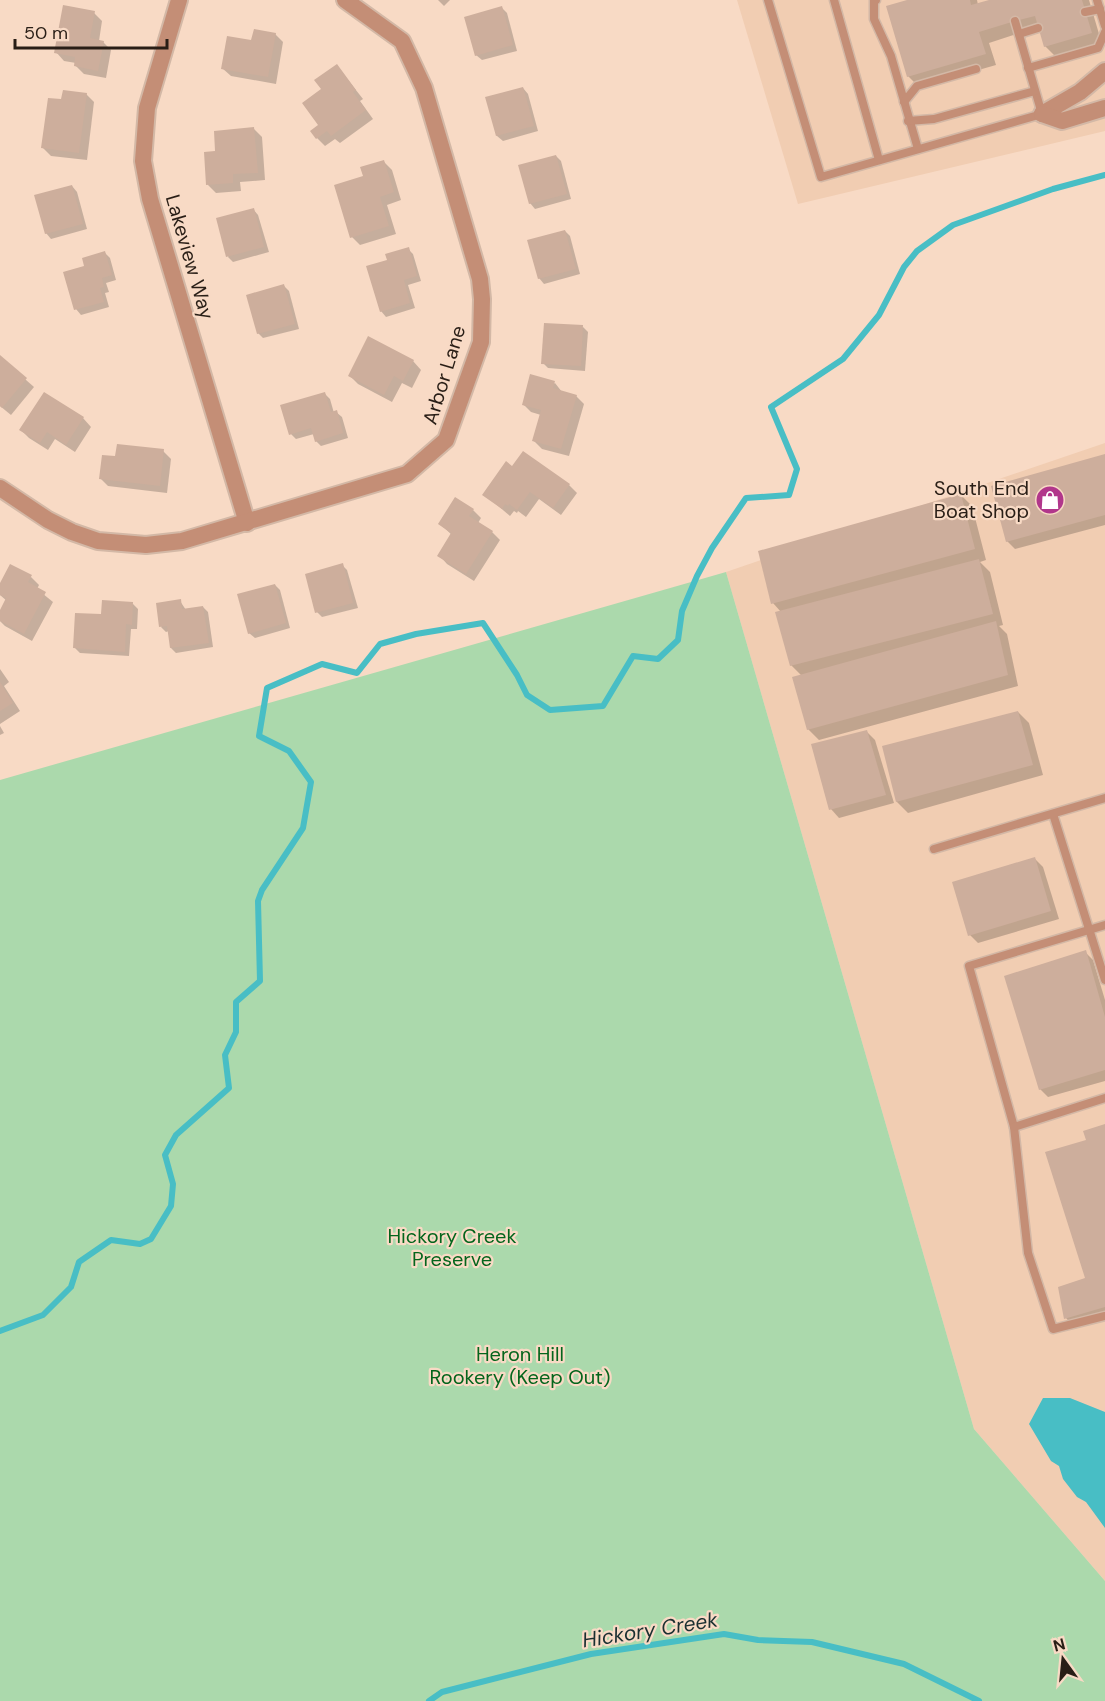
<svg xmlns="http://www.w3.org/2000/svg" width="1105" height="1701" font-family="'DM Sans',sans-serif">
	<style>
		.built { fill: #f1cdb2 }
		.green { fill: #abd9ac }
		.water { fill: #48bec5 }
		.shadow { fill: #0003 }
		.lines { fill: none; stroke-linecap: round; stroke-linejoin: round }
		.stream { stroke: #48bec5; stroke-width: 6 }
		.building { fill: #cdae9c }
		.service-casing { stroke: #d3b8a6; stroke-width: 11 }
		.minor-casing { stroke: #d3b8a6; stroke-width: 20 }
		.service { stroke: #c48e76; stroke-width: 8 }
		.minor { stroke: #c48e76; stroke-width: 16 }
		.labels { text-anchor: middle; stroke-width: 4.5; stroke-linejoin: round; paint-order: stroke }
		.street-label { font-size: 20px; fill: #291e16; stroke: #f8dac5 }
		.poi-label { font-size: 20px; fill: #291e16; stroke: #f8dac5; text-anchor: end }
		.park-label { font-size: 20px; fill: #04651c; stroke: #f8dac5 }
		.water-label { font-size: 21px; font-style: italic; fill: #1a2f31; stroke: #f8dac5 }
	</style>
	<rect width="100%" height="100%" fill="#f8dac5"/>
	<g class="built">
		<path d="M737,0H1105V131L798,204Z"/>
		<path d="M1105,443V1581L974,1429L726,572Z"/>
	</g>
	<path class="green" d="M726,572L974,1429L1105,1581V1701H0V780Z"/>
	<path class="water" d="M1043,1398H1070L1105,1412V1528L1086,1502L1077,1497L1063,1479L1059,1466L1051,1461L1029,1424Z"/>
	<g class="shadow">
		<path d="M438,0H450L444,6Z"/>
		<path d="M912,0H977L978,5L994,0H1089L1102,44L1056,57L1045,46L1040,28L1026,31L989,43L996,65L919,87L908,76Z"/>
		<path d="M502,8L507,13L517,51L482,60L476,55Z"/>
		<path d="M94,13L102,21L99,41L103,42L111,50L106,78L84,74L75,65L76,63L64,61L56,52Z"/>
		<path d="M275,34L283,42L276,84L231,76L222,68Z"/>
		<path d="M337,66L363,99L360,101L373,119L340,143L335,139L325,146L317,138Z"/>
		<path d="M523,88L528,94L538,131L503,141L497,136L487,98Z"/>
		<path d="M86,94L94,102L87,160L51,156L43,148L63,101Z"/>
		<path d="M254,129L262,137L265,180L240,182L241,191L216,193L208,185L217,152Z"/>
		<path d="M556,156L561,161L571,199L535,209L530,203Z"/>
		<path d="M384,162L392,170L401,200L387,205L396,234L360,245L352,237L364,177Z"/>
		<path d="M72,186L77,192L87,229L51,239L46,233Z"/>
		<path d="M253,209L258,215L269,252L233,262L228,257Z"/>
		<path d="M565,231L570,236L580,274L544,284L539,278Z"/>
		<path d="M408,249L413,254L421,281L408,285L415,308L386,317L381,311L388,261Z"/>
		<path d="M105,253L110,258L116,280L106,283L109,292L105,293L109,307L81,315L76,309L86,267Z"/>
		<path d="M284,286L289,291L299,329L263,338L258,333Z"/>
		<path d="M583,327L588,332L585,371L548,368L543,363Z"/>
		<path d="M369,339L413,361L421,370L412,388L402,383L392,402L358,384L350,376Z"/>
		<path d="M0,357L34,387L11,415L0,406Z"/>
		<path d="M555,383L562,392L576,396L584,404L569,456L542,449L534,441L541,415L531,412L523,404Z"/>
		<path d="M325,394L330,399L334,413L336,412L342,417L348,438L321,446L316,441L314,434L296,439L291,434Z"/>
		<path d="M83,418L91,427L75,452L55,439L48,450L29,438L21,430Z"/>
		<path d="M163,451L171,459L167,493L108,486L100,478L117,458Z"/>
		<path d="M1105,455V525L1015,549L1007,541Z"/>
		<path d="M513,468L569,485L577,493L561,515L539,499L526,517L518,511L517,513L514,511L510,516L484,494Z"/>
		<path d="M961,495L972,506L986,560L980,562L990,572L1003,625L999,626L1007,634L1018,686L819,740L808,729L802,676L791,665L781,612L773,603Z"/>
		<path d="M473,510L481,518L478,523L492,532L500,540L474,581L447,564L439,555L452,535L440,524Z"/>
		<path d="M342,565L347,570L358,608L322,617L317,612Z"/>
		<path d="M31,577L39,585L37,589L53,602L32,641L5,626L0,621V613L7,601L0,595V586Z"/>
		<path d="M275,585L280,590L290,628L255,638L249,633Z"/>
		<path d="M180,601L186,610L203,607L208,612L213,647L176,653L171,648L169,631L166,632L161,627Z"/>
		<path d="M133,604L138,609L137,629H131L129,656L80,653L75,648L102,616Z"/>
		<path d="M0,669L9,682L4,686L20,711L0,724Z"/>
		<path d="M1018,712L1029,723L1043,775L908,813L897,802L884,747Z"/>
		<path d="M0,726L4,733L0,735Z"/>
		<path d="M867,732L875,740L894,803L839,818L831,809Z"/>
		<path d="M1035,859L1043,867L1059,919L978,943L970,935Z"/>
		<path d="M1085,952L1093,960L1105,1000V1081L1048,1097L1040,1089Z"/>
		<path d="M1105,1125V1317L1074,1327L1066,1318L1087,1279L1088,1141Z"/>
	</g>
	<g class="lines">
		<g class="stream">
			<path d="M0,1331L43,1315L71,1287L79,1262L111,1240L140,1244L151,1239L171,1206L173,1184L165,1155L176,1135L229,1088L225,1055L236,1032V1002L260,981L258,901L262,890L303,828L311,782L289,751L259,736L267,688L322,664L357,673L380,644L416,634L483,623L517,675L527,695L550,710L603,706L633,656L658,659L678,640L682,611L697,576L712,548L746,498L789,495L797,469L771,407L843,359L879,315L904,267L917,251L953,225L1053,189L1105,175"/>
			<path d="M429,1701L442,1692L591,1654L724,1634L758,1640L812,1642L904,1664L979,1701"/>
		</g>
	</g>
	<g class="building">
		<path d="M907,0H970L971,5L989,0H1082L1092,33L1044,47L1035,16L1015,21L979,32L986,54L907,77L886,6Z"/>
		<path d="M63,5L95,11L90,38L104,41L98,71L74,66L75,57L54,53Z"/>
		<path d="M502,6L513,45L475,56L464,17Z"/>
		<path d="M254,29L276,33L268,77L221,69L227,36L251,40Z"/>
		<path d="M337,64L356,90L353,92L366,110L331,136L327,131L316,139L310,131L318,125L302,103L321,89L314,80Z"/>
		<path d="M523,87L534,126L496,136L485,97Z"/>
		<path d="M63,90L87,93L79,153L41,148L48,98L61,99Z"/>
		<path d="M254,127L258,173L233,174V183L206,185L204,152L215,151L214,131Z"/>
		<path d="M556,155L567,194L529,204L518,165Z"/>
		<path d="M384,160L394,192L380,197L389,226L350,238L334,185L363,176L360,167Z"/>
		<path d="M72,185L83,224L45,234L34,195Z"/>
		<path d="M254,208L264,247L226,257L216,218Z"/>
		<path d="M565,230L576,269L538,279L527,240Z"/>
		<path d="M409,247L417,276L404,280L410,303L380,312L366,266L387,260L385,254Z"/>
		<path d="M105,251L112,275L102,278L104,287L100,288L104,302L74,310L63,272L84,266L82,258Z"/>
		<path d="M284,284L295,324L257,334L246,295Z"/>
		<path d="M544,323L583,325L581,366L541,364Z"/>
		<path d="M368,336L414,360L403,381L394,376L384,395L348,376Z"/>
		<path d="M0,355L27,378L2,408L0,406Z"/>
		<path d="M530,374L555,381L553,388L577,395L561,449L532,441L541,410L522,405Z"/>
		<path d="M44,392L84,417L66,445L47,432L40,443L19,430Z"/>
		<path d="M325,392L331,412L337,410L343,433L315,442L311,428L289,435L280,405Z"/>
		<path d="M117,444L164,449L160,486L99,479L102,455L115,456Z"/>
		<path d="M523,451L570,484L553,508L530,492L517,510L509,504L508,506L505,504L502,509L482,495L506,461L512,466Z"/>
		<path d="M1105,454V515L1006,542L991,486Z"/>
		<path d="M961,494L975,549L771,604L758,551Z"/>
		<path d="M455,497L474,509L469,516L493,531L466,574L437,556L451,533L438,524Z"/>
		<path d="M979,559L993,614L790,666L775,612Z"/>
		<path d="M343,563L353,603L315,613L305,574Z"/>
		<path d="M10,564L32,575L28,582L46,592L24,634L0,621V610L6,598L0,595V583Z"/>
		<path d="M275,584L286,623L248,634L237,594Z"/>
		<path d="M181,599L182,609L203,606L209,643L170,648L167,626L159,627L156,603Z"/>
		<path d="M102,600L133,602L132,625L126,624L125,652L73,648L75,613L101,614Z"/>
		<path d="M996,621L1008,675L807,730L792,677Z"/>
		<path d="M0,682L13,703L0,711Z"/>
		<path d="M1018,711L1033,765L896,802L882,746Z"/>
		<path d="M867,730L886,795L829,810L811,744Z"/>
		<path d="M1035,857L1051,911L968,936L952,882Z"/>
		<path d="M1086,950L1105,1017V1070L1039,1090L1004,976Z"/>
		<path d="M1105,1124V1307L1064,1319L1058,1287L1085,1278L1045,1152L1086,1140L1083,1131Z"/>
	</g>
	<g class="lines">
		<g class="service-casing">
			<g id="service">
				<path d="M768,0L821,177L1042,114L1015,21"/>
				<path d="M834,0L879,160"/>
				<path d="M876,0H874V19L891,56L918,149"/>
				<path d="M1097,0L1105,26"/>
				<path d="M1085,12L1100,9"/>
				<path d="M1019,34L1038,28"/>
				<path d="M1028,68L1098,48L1105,32"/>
				<path d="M904,102L917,86L976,69"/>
				<path d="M908,121L934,119L1035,91"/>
				<path d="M1053,814L1105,980"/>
				<path d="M934,849L1105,798"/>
				<path d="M1105,925L969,966L1014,1127L1028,1253L1053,1329L1105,1316"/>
				<path d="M1014,1127L1105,1098"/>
			</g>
		</g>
		<g class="minor-casing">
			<g id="minor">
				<path d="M179,0L147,108L143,161L150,199L247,523"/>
				<path d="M1042,114L1080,92L1105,71"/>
				<path d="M1042,114L1062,121L1105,108"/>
				<path d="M0,488L48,520L72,532L98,541L146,545L182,541L407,474L446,440L481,342L482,299L480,279L424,88L402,41L345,0"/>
			</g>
		</g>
		<use href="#service" class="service"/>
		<use href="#minor" class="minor"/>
	</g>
	<defs>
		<g id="shop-disc" transform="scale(1.5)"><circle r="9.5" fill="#b1378b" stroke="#f8dac5"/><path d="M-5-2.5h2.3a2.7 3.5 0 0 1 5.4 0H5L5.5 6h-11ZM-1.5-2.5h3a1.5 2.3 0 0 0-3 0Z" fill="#fff"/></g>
	</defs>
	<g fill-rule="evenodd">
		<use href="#shop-disc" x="1050" y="500"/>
	</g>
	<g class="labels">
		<g class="street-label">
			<text transform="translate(190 257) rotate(74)" y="7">Lakeview Way</text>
			<text transform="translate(444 375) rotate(-73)" y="7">Arbor Lane</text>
		</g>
		<g class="poi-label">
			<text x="1029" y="495">South End<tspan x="1029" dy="23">Boat Shop</tspan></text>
		</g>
		<g class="park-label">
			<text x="452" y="1243">Hickory Creek<tspan x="452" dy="23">Preserve</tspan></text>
			<text x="520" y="1361">Heron Hill<tspan x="520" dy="23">Rookery (Keep Out)</tspan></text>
		</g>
		<g class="water-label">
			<text transform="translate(650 1630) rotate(-9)" y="7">Hickory Creek</text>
		</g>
	</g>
	<g transform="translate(1063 1659) rotate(345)" stroke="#f8dac5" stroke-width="4.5" paint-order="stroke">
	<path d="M0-4.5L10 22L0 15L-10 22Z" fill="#291e16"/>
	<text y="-9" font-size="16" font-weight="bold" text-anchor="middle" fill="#291e16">N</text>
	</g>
	<path d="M15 39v9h152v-9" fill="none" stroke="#291e16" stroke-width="3"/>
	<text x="24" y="39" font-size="18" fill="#291e16" stroke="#f8dac5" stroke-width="4.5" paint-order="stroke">50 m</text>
</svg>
